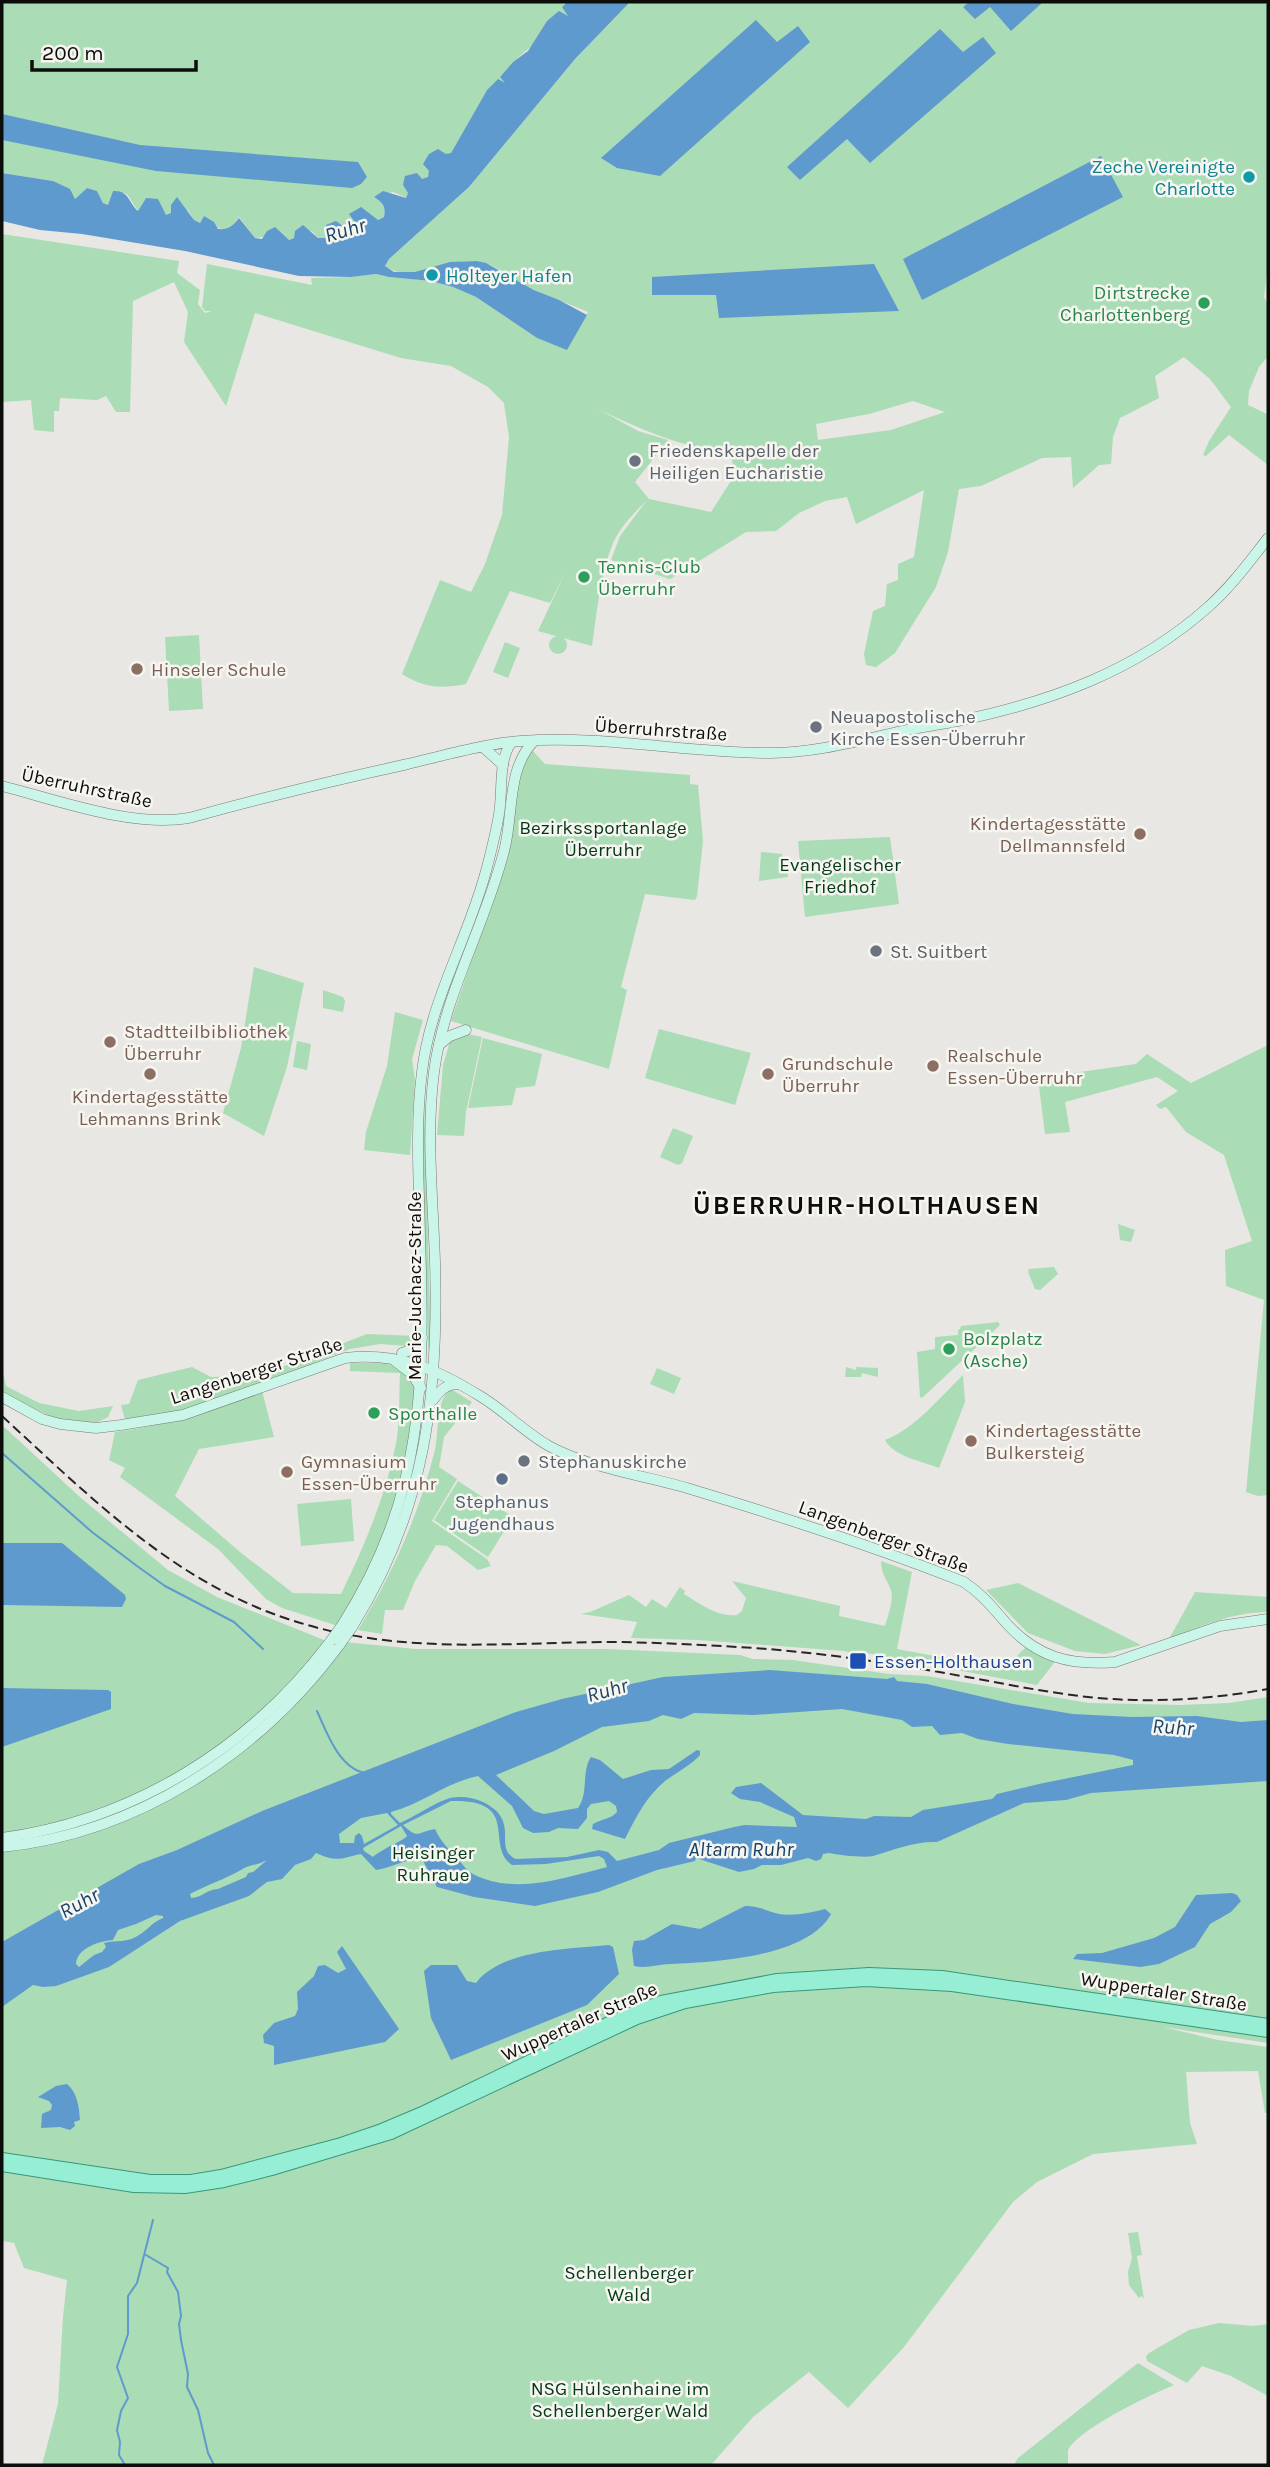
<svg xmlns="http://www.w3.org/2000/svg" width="1270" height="2467" font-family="Karla,sans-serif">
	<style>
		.green { fill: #aadcb5; fill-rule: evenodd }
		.water { fill: #5f9ace; fill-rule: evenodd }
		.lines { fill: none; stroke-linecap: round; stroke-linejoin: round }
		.stream { stroke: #5f9ace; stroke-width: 2 }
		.secondary-casing { stroke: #797874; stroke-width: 11 }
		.primary-casing { stroke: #39977c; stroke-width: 12 }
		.secondary { stroke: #caf6ea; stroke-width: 10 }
		.primary { stroke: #96eed5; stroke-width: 10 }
		.rail { stroke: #262625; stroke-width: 2; stroke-dasharray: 10 5; stroke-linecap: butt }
		.secondary-bridge-casing { stroke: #797874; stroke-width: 11; stroke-linecap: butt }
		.secondary-bridge { stroke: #caf6ea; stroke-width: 10 }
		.culture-dot { fill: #0f9aa8; stroke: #f6f5f0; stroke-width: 2.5 }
		.leisure-dot { fill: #2e9e5b; stroke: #f6f5f0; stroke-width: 2.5 }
		.worship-dot { fill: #6b7280; stroke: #f6f5f0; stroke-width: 2.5 }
		.education-dot { fill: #8d6e63; stroke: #f6f5f0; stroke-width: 2.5 }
		.service-dot { fill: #5c6f8a; stroke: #f6f5f0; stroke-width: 2.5 }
		.transit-dot { fill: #1a4fb4; stroke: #f6f5f0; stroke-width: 2.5 }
		.labels { text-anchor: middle; stroke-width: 5; stroke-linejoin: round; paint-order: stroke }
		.culture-label { font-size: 19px; fill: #0d838f; stroke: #f6f5f0; text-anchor: end }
		.leisure-label { font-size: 19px; fill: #27864d; stroke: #f6f5f0; text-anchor: start }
		.worship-label { font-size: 19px; fill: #5b616d; stroke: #f6f5f0; text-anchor: start }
		.education-label { font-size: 19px; fill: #785e54; stroke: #f6f5f0; text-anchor: start }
		.street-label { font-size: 19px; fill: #0d0d0c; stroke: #f6f5f0 }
		.park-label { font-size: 19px; fill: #023818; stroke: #f6f5f0 }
		.service-label { font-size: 19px; fill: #4e5e75; stroke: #f6f5f0 }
		.transit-label { font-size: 19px; fill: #164399; stroke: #f6f5f0; text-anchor: start }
		.water-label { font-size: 21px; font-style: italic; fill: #164266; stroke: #f6f5f0 }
		.district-label { font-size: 26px; font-weight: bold; letter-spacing: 2px; fill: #0d0d0c; stroke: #f6f5f0 }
	</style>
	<rect width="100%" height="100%" fill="#e8e7e3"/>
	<g class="green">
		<path d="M2,2H567L562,7L569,15L547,21L535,43L513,62L500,77L506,83L487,90L451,153C442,155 430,168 428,177C420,180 408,189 407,198L393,192L374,197C383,203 386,206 384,217L378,220L371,216L357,225V231L351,233L344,226L327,232L325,238H318L312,231L288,240L282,235L255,238L239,217C226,237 219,230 204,216L200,223L194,220L188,210L166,216L162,208L146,198L138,211L127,194L113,191L108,205L103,203L97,191L87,188L75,199L53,181L2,173Z"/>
		<path d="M630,2H1268V265L1264,297L1268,305V356L1259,367L1249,391L1248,405L1267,414L1268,413V465L1229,435L1206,456L1203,455L1209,441L1231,407L1210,379L1184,357L1155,376L1159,398L1120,418L1113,437L1111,464L1099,465L1073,488L1071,457L1042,458L981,486L959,489L948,552L936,587L895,653L876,667L866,665L864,654L873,611L885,606L887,584L898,580V564L914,557L924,490L856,524L847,497L825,501L799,513L776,531L746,532L670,579L611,560L620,536L647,500C634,513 621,526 613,543C600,574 597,612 592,646L538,631L566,571L550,603L510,591L466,684C440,689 424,688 402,674L440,580L471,592L485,564L502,515L509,437L504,403L488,387L451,366L401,358L255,313L226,406L184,342L188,312L174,282L133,301L130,412H116L106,396L97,400L60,398L59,411H54V432L34,430L31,400L2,402V234L179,261L177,273L200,290L198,304L205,313L212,311H205L202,307L207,264L312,285L311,278L351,277L376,274L389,277L431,281L453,287L476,297L537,338L567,349L588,312C570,304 550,298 533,289C514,281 495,262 474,261C444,259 411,285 385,266L389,259L469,187L575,59ZM913,401L945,412L891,430L818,440L816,424L869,414ZM598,409C640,429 682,448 729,452L736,473L711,512L649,499L635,482L668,440L638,431Z"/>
		<path d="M199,635L203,709L169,711L165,637Z"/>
		<circle cx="558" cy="645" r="9"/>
		<path d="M505,642L520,648L508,678L493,672Z"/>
		<path d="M532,750L545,764L690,775V784L698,785L703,841L697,896L695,900L645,894L621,987L627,990L609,1069L451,1021L491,903L522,764Z"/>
		<path d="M890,837L899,904L805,917L798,841Z"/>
		<path d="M761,852L782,854L784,871L788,872V877L759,881Z"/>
		<path d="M254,967L304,983L287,1067L264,1136L223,1113L241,1048Z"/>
		<path d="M323,990L343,997L345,1001L343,1012L323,1008Z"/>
		<path d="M395,1012L423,1020L412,1059L415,1080L410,1155L364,1150L366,1132L387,1066Z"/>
		<path d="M659,1029L751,1053L735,1105L645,1078Z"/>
		<path d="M453,1031L482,1037L466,1112L464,1136L437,1135L443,1065Z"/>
		<path d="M483,1038L542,1054L535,1086L516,1088L512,1105L468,1108Z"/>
		<path d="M297,1041L311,1044L307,1070L293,1067Z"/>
		<path d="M1268,1045V1495L1258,1496L1246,1492L1264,1300L1226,1286L1225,1250L1252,1241L1224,1155L1186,1132L1166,1107L1160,1109L1156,1105L1178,1091L1157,1077L1065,1102L1070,1132L1045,1134L1038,1078L1136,1064L1147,1054L1191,1083Z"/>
		<path d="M424,1095L431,1349H428C427,1264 421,1180 424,1095Z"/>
		<path d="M673,1128L693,1136L682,1163L678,1165L660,1157Z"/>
		<path d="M1118,1224L1135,1230L1131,1242L1120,1240Z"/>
		<path d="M1054,1267L1058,1274L1040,1290L1035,1289L1028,1272L1029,1269Z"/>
		<path d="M998,1322L1000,1325L922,1398L920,1397L917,1352L935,1349V1337L958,1335V1330L960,1329L961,1326Z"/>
		<path d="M367,1334L417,1336L415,1341L407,1346L380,1344L350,1349L216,1401L157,1418L125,1420L121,1405L129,1404L138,1380L192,1367L211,1377L261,1375Z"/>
		<path d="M350,1363H385L402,1369L415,1386L416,1427L388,1533L338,1626L282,1608L266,1599L218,1549L120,1477L125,1468L109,1460L115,1432C167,1426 213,1408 262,1391L274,1437L199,1449L175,1496L240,1552L293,1593L341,1594C365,1545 387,1493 397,1438C400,1417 399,1394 400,1373L350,1371Z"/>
		<path d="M846,1367L856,1370V1367L878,1368V1377L862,1373L861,1377H845Z"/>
		<path d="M2,1368L6,1386L39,1403L79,1411L113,1406L108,1417L98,1422H63L2,1394Z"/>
		<path d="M657,1368L681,1378L674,1394L650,1384Z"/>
		<path d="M963,1375L965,1402L939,1468C922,1461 894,1457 885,1440C916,1428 939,1398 963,1375Z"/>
		<path d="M451,1389L472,1402L444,1437L439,1467L457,1479L432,1521L487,1559L491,1566L478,1570L447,1546L436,1545L415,1581L403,1610H385L382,1634L358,1630C393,1573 419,1514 435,1450C439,1432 435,1400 451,1389Z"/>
		<path d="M2,1425L81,1498L168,1570L217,1597L324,1640L416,1649H606L740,1655L753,1659L793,1660L889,1674L927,1676L1089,1703L1180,1705L1229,1703L1268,1697V2043L1163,2027L1218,2040L1268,2047V2113H1265L1258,2071L1186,2072L1190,2123L1197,2144L1093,2154L1037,2182L1013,2202L904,2347L848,2408L809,2372L753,2417L711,2465H42L58,2404L63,2317L67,2280L24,2268L14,2243L2,2241Z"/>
		<path d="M458,1481L513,1517L488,1557L434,1520Z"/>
		<path d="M351,1499L354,1541L301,1546L297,1504Z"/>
		<path d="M881,1561L912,1572L897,1649L1010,1670L1014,1659L1027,1646L1057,1659L1037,1685L866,1653L861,1655L844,1651L698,1640L631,1638L637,1622L581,1614L590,1612L629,1595L646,1607L652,1599L666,1608L680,1587L685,1591L684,1594C700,1604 717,1617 737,1615L742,1611L746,1598L732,1581L840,1606L839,1616L885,1626C888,1615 894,1600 891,1590C886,1577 882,1576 881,1561Z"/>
		<path d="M1018,1583L1141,1645L1105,1654L1075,1651L1028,1633L986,1590Z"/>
		<path d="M1195,1592L1268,1597V1612C1233,1612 1201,1626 1169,1639Z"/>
		<path d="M1138,2232L1142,2255L1137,2256L1144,2299L1142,2296L1139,2298L1129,2285L1128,2272L1132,2258L1128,2233Z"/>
		<path d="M1219,2323L1253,2326L1268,2324V2396L1231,2376L1202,2366L1187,2383L1147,2361L1146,2356L1149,2353L1189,2330Z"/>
		<path d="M1138,2363L1174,2385C1150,2395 1080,2428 1068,2450V2465H1014L1018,2458Z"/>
	</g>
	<g class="water">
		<path d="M567,2H630L575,59L469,187L389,259L385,266L394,272H415L450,262L477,261L486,263L534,290L559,300L587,315L567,350L537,338L476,297L453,287L431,281L389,277L376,274L351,277L299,276L185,251L82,234L40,230L2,221V173L53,181L70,189L75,199L87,188L97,191L103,203L108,205L113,191C129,190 128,202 138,211L146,198L158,199L166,215L171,213V205L177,197L194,220L200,223L204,216L214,222L218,229C228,230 233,226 239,218L255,238L262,239L267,231L275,227L289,240L294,238L295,231L303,225L318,238H325L327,232L326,225L336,221L351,232L356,231L357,225L349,214L361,207L378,220L384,217C386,206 383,203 374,197L383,191L406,198L408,193L403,185L405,176L417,173L422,179L428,177L429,171L423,164L429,154L438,149L446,154L451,153L487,90L498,79L505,83L500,77L513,62L528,51L547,21L559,11L568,16L562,7Z"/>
		<path d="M969,2H1043L1011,31L990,7L975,19L963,7Z"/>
		<path d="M756,20L777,42L798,26L810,42L660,176L617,168L601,158Z"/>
		<path d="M940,29L963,52L983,37L996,53L870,163L847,139L800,180L787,167Z"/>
		<path d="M2,114L140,145L358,162L367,177L361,184L352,188L156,171L2,140Z"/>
		<path d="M1101,156L1123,197L922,300L903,259Z"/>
		<path d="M874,264L899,311L719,318L716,295H652V277Z"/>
		<path d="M2,1543H62L125,1595L126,1599L122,1607L2,1605Z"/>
		<path d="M770,1670L887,1679L894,1677L897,1681L927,1684L1013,1704L1073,1714L1132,1717L1197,1716L1241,1722L1268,1720V1781L1091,1793L1066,1800L1024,1803L937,1842C914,1841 894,1850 873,1856C866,1858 837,1855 829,1853L823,1854L821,1859L816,1861L808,1858L781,1865H762L754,1869L739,1872L696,1858L695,1861L657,1870L598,1892L535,1906L474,1897L437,1887L422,1859C407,1858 391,1868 376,1870L361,1854C341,1858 338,1863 316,1853L311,1859L295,1865L282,1879L267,1882L249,1896L180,1921L109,1967L56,1986L43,1987L33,1985L2,2007V1942L139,1864L177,1850L262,1811L516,1712L562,1699L663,1677ZM842,1709L902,1720L912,1727L932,1726L940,1735L962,1733L978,1739L1008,1744L1114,1755L1133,1760V1765L1039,1784L997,1794L992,1799L923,1810L911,1817L874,1816L866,1819L803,1815L761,1783L736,1787L731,1793L740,1799L760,1802L794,1817L797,1827L745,1825L734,1827L669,1843L659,1850L617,1861L608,1852L599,1850L567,1857L516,1859C492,1848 522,1821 483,1802C472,1797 461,1796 450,1798C433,1803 417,1816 400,1823L391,1814V1812C422,1804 447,1782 478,1776L512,1806L523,1828L533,1833L549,1832L558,1828L578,1829L587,1818V1809L591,1804L609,1801L616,1806L617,1812C611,1819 602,1819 593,1824L592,1829L625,1839C636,1817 646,1797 665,1781C677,1772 690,1766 700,1755V1751L697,1750L669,1769L651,1770L623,1779L600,1760L591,1757C581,1772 589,1793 578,1808L544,1814L534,1811L496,1775L554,1751L602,1727L649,1721L663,1715L681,1719L694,1713L753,1715ZM451,1801C522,1799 484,1845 512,1865L546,1864L599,1856L604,1859L607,1867C567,1877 515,1896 473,1874C465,1870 461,1861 454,1855C446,1846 440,1840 435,1829C417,1832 419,1840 403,1825ZM387,1813L398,1825L364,1844L362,1836L359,1833L355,1836L354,1843H340L339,1834L361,1818ZM401,1826L407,1836C403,1841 383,1848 373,1857L364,1851L363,1848ZM267,1860L253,1872L248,1873L246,1877L218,1889C207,1889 202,1898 191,1898L190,1894C207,1885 225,1879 241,1870C248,1865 259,1865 267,1860ZM156,1915L163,1916V1918C152,1922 148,1930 139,1935C128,1943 116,1940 104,1943L106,1947L102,1952L94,1955L79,1967L76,1964C77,1948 99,1941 113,1940L118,1930L136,1924Z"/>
		<path d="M2,1688L108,1690L111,1692V1709L2,1747Z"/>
		<path d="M1232,1893L1237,1895L1241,1901L1231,1912L1210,1924L1195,1947L1159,1964L1140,1967L1073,1959L1077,1954L1102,1953L1154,1938L1175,1927L1196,1895Z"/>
		<path d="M745,1906C760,1906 766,1911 779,1914C795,1916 809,1913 825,1909L831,1914C808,1957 716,1962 671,1964C658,1964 647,1969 634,1966L632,1950L634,1941L644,1940L672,1924L700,1929Z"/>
		<path d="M609,1945L613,1947L619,1974L587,2005L451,2060L431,2018L424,1971L431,1965H457L467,1981L476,1983C502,1949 570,1949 609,1945Z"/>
		<path d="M342,1946L399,2029L385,2042L274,2065V2046L264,2043L263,2035L274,2023L295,2016L298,2009L297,1992L314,1976L318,1966L325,1965L338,1973L346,1969L337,1952Z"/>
		<path d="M67,2084C78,2093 79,2108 80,2120L74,2122L75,2126L70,2130L60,2127L41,2128L42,2114L51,2110L52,2105L49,2101L38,2097L56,2086Z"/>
	</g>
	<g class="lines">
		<g class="stream">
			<path d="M2,1453L92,1532L137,1566L165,1586L234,1622L263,1649"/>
			<path d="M317,1711C327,1733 339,1768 365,1773"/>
			<path d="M146,2255L168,2268L167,2272L178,2292L181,2316L179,2324L181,2340L188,2374L187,2387L198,2410L208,2453L214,2465"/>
			<path d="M125,2465L119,2455L120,2442L117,2430L121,2411L128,2398L117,2367L128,2334V2296L137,2283L153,2220"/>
		</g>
		<g class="secondary-casing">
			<g id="secondary">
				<path d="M483,747L503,765"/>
				<path d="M2,786C57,800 133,828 189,818C262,798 334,780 408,764C445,755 483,744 521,741C604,735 687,753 770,753C818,753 865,739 912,729C927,726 943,724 958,721C1050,702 1136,671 1207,608C1231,587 1249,562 1268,538"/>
				<path d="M439,1045L450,1036L466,1030"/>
				<path d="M402,1353L408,1351L422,1338"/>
				<path d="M395,1361L412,1374L421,1388"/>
				<path d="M2,1397L42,1419L60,1424L96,1428L121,1425L183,1415L345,1358C399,1352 436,1369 480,1396C505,1411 524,1432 549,1446C587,1467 645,1476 687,1488C780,1516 873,1546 964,1582C982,1594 993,1608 1007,1624C1037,1657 1070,1666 1115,1662L1220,1626L1268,1619"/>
				<path d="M432,1401C440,1391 445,1384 459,1384"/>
				<path d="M343,1624C424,1495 425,1384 420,1237C419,1182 415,1127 422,1072C430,1001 468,939 486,871C491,852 496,833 499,814C503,791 498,761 511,743"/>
				<path d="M352,1627C425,1511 439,1396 435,1262C433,1199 426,1135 434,1072C444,995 485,926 504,851C514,815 506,769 534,741"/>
				<path d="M2,1838C134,1820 250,1748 330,1642"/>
				<path d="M2,1847C138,1833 260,1753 340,1644"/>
			</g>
		</g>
		<g class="primary-casing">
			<g id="primary">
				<path d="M2,2158L150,2180H191L221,2175L341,2143L379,2130L424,2111L615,2019L661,2001L777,1979L869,1973L942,1976L1268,2024"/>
				<path d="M2,2166L134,2187L185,2188L224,2182L272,2170L391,2134L637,2019L685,2003L773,1987L866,1981L952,1986L1268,2032"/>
			</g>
		</g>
		<use href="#secondary" class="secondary"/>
		<use href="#primary" class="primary"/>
		<path class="rail" d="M2,1416C88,1495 172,1580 285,1618C393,1655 494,1643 605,1642C655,1642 704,1645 754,1648C825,1653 896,1664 967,1677C1022,1687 1078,1699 1134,1700C1179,1701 1224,1697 1268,1689"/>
		<g class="secondary-bridge-casing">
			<g id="secondary-bridge">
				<path d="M330,1642L343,1624"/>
				<path d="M340,1644L352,1627"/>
			</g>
		</g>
		<use href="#secondary-bridge" class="secondary-bridge"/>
	</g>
	<g class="culture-dot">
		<circle cx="1249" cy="177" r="7"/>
		<circle cx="432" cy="275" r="7"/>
	</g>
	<g class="leisure-dot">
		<circle cx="1204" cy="303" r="7"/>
		<circle cx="584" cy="577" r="7"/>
		<circle cx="949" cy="1349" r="7"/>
		<circle cx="374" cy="1413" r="7"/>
	</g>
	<g class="worship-dot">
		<circle cx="635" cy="461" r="7"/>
		<circle cx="816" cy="727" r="7"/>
		<circle cx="876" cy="951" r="7"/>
		<circle cx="524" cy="1461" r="7"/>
	</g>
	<g class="education-dot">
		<circle cx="137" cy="669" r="7"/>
		<circle cx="1140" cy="834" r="7"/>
		<circle cx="110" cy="1042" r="7"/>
		<circle cx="933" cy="1066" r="7"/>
		<circle cx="150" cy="1074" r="7"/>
		<circle cx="768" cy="1074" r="7"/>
		<circle cx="971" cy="1441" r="7"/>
		<circle cx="287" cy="1472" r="7"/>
	</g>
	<circle class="service-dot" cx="502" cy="1479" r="7"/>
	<rect class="transit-dot" x="849" y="1652" width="18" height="18" rx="3.5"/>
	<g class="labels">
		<g class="culture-label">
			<text x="1235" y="173">Zeche Vereinigte<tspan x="1235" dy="22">Charlotte</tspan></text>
			<text x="446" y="282" text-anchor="start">Holteyer Hafen</text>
		</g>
		<g class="leisure-label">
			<text x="1190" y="299" text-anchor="end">Dirtstrecke<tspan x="1190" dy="22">Charlottenberg</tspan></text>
			<text x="598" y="573">Tennis-Club<tspan x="598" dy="22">Überruhr</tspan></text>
			<text x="963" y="1345">Bolzplatz<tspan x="963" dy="22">(Asche)</tspan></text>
			<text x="388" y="1420">Sporthalle</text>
		</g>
		<g class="worship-label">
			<text x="649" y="457">Friedenskapelle der<tspan x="649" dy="22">Heiligen Eucharistie</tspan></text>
			<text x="830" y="723">Neuapostolische<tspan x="830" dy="22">Kirche Essen-Überruhr</tspan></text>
			<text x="890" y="958">St. Suitbert</text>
			<text x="538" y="1468">Stephanuskirche</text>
		</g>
		<g class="education-label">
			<text x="151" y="676">Hinseler Schule</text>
			<text x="1126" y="830" text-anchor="end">Kindertagesstätte<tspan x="1126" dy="22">Dellmannsfeld</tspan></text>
			<text x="124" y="1038">Stadtteilbibliothek<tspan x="124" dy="22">Überruhr</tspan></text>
			<text x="947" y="1062">Realschule<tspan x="947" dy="22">Essen-Überruhr</tspan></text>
			<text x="782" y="1070">Grundschule<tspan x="782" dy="22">Überruhr</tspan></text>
			<text x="150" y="1103" text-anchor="middle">Kindertagesstätte<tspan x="150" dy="22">Lehmanns Brink</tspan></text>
			<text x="985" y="1437">Kindertagesstätte<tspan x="985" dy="22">Bulkersteig</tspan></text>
			<text x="301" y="1468">Gymnasium<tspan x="301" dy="22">Essen-Überruhr</tspan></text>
		</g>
		<g class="street-label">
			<text transform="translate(661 729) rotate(4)" y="7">Überruhrstraße</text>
			<text transform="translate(87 787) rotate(12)" y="7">Überruhrstraße</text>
			<text transform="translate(414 1286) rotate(-90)" y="7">Marie-Juchacz-Straße</text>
			<text transform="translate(256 1370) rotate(-18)" y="7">Langenberger Straße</text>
			<text transform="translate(884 1536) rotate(20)" y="7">Langenberger Straße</text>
			<text transform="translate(1164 1991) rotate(9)" y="7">Wuppertaler Straße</text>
			<text transform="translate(579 2021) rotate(-24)" y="7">Wuppertaler Straße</text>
		</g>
		<g class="park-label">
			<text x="603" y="834">Bezirkssportanlage<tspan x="603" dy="22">Überruhr</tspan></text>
			<text x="840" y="871">Evangelischer<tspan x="840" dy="22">Friedhof</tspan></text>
			<text x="433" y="1859">Heisinger<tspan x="433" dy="22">Ruhraue</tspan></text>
			<text x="629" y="2279">Schellenberger<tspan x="629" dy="22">Wald</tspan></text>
			<text x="620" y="2395">NSG Hülsenhaine im<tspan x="620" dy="22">Schellenberger Wald</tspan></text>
		</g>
		<g class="service-label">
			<text x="502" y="1508">Stephanus<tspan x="502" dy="22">Jugendhaus</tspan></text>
		</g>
		<g class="transit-label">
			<text x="874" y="1668">Essen-Holthausen</text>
		</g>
		<g class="water-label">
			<text transform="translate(345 230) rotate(-16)" y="7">Ruhr</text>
			<text transform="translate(607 1690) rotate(-15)" y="7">Ruhr</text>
			<text transform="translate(1173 1727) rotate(4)" y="7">Ruhr</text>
			<text x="741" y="1856">Altarm Ruhr</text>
			<text transform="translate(79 1903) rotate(-28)" y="7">Ruhr</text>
		</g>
		<g class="district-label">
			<text x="867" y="1214">ÜBERRUHR-HOLTHAUSEN</text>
		</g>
	</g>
	<rect width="1270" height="2467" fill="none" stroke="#0d0d0c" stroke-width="7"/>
	<path d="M32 60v10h164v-10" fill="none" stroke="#0d0d0c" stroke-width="3.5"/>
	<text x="42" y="60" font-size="21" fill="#0d0d0c" stroke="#f6f5f0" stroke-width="5" paint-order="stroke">200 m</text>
</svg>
